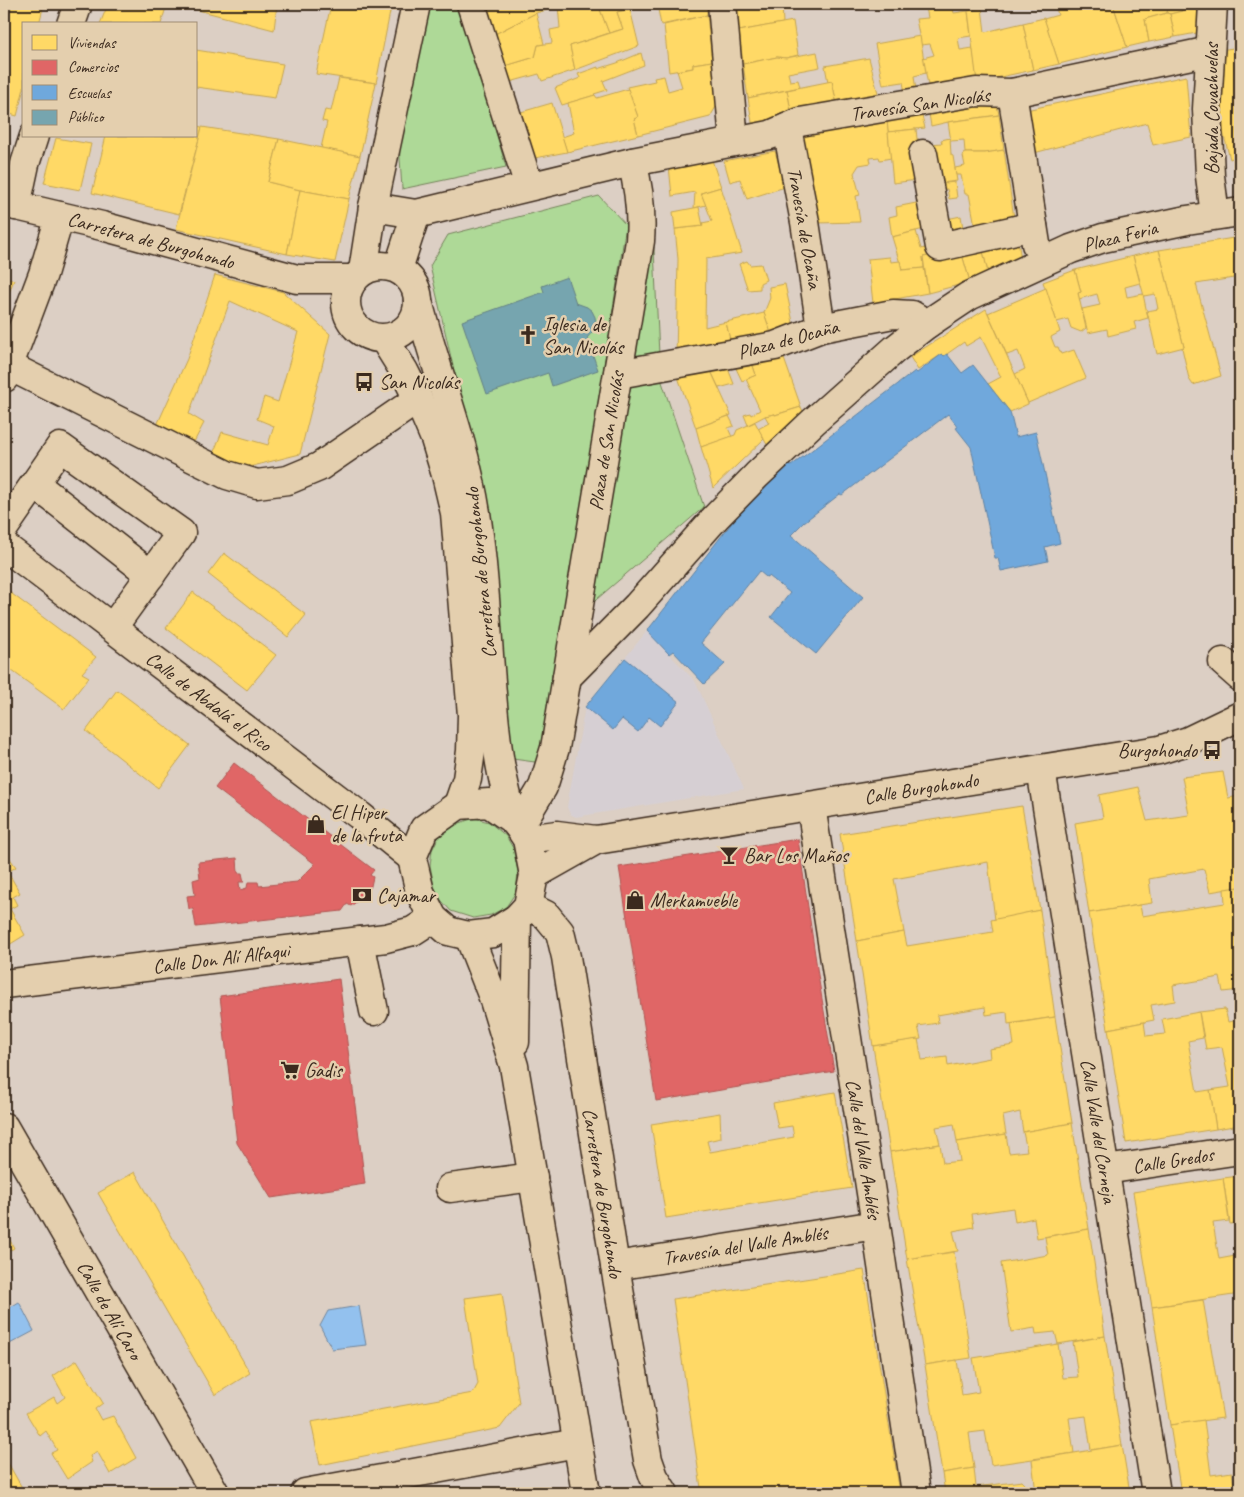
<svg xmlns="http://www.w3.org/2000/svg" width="1244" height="1497" font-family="Caveat,sans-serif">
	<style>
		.built { fill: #d6cfd3 }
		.green { fill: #aed997; stroke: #74825a }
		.water { fill: #93c1ee; stroke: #70859b }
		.homes { fill: #ffd966; stroke: #c4a450 }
		.shops { fill: #e06666; stroke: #ae5450 }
		.schools { fill: #6fa8dc; stroke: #5f82a3 }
		.public { fill: #76a5af; stroke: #648084 }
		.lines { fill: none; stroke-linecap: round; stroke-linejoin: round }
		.minor-casing { stroke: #3b2a1e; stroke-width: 31 }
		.major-casing { stroke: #3b2a1e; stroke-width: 31 }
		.minor { stroke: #e4cfae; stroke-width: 28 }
		.major { stroke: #e4cfae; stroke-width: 28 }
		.labels { text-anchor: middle; stroke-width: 5; stroke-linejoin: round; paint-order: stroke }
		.street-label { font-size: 20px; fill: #3b2a1e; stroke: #e4cfae }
		.poi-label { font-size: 20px; fill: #3b2a1e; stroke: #e4cfae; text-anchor: start }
	</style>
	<rect width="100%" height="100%" fill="#dccfc4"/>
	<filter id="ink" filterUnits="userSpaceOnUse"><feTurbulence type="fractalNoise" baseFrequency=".02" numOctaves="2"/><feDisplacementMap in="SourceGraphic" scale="10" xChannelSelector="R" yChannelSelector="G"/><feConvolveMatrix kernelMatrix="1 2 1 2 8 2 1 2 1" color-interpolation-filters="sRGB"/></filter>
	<g filter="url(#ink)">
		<path class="built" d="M647,631L695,681L744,789L576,817L570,814L567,807L585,707Z"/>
		<g class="green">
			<path d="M431,4H459L506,167L402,189L399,143Z"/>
			<path d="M599,196L626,225L542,763L513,759L488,519L430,266L448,235Z"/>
			<path d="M653,228L660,376L704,507L590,605Z"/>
			<path d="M474,818L489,822L506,836L513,848L518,872L516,892L506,907L491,915L473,918L451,911L440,899L434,887L430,865L432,850L439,836L457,824Z"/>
		</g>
		<g class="water">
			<path d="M19,1302L34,1331L4,1347V1311Z"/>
			<path d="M359,1306L366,1345L332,1349L320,1326L328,1311Z"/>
		</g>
		<g class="homes">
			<path d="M12,4H44L39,24H24V88L17,116L10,114L4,141V37Z"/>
			<path d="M108,4H167L161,24H100Z"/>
			<path d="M175,4H277L274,30Z"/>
			<path d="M331,4H376L391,7L376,83L316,74Z"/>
			<path d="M487,4H568L536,13L495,34Z"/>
			<path d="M568,4H598L609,33L570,46L575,70L542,81L539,74L510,82L505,66L535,57L538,45L552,43L550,30L560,28L558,6Z"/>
			<path d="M598,4H647L617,12L623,29L609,33Z"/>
			<path d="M657,4H707V15L661,25Z"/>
			<path d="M738,4H782L783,23L739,31Z"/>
			<path d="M947,4H952L954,13L968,11L971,36L958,38L960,50L973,48L977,78L928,85L923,58L934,55L930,44L921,45L916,19L928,18L926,7Z"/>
			<path d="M1055,4H1091L1092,7L1105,4H1113L1127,47L1059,64L1044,19L1058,15Z"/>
			<path d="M1113,4H1169L1167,13L1145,19L1149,42L1127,47Z"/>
			<path d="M1169,4H1182V11L1170,14L1167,13Z"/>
			<path d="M1182,4H1201L1202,32L1175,37L1170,14L1182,11Z"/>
			<path d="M982,8L985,32L1023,23L1033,70L977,82L968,11Z"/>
			<path d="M630,9L639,46L575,70L570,46L623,29L617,12Z"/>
			<path d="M536,13L544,44L538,45L535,57L505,66L495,34Z"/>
			<path d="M1167,13L1170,14L1175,37L1149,42L1145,19Z"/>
			<path d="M707,15L712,61L693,64V68L669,72L664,25Z"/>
			<path d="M1044,18L1059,64L1033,70L1023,23Z"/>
			<path d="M793,21L798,55L786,58L777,57L743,64L739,31Z"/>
			<path d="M920,36L926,73L914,76L916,91L905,93L903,82L883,85L875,44Z"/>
			<path d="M1240,47V155L1230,159L1219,116L1220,50Z"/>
			<path d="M196,50L283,64L275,98L196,87Z"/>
			<path d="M817,52L820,67L788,73L790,81L798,80L800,87L748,98L743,64L777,57L786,58Z"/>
			<path d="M641,53L644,65L603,81L607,90L594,94L595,95L562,105L555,88L580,78L578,74L598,67V69L617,63Z"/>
			<path d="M869,58L879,97L837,105L832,81L828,82L825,66Z"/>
			<path d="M712,61L717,105L710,117L638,135L634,119L638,117L627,87L655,81L654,78L664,76L668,91L682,87L677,71L693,68V64Z"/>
			<path d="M1186,76L1191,137L1153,145L1147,123L1034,153L1026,110Z"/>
			<path d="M339,78L376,83L360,156L321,148L327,122L322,121L325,110L331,111Z"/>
			<path d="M832,81L837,105L792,116L787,90Z"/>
			<path d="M628,89L638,117L634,119L638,135L567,152L562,137L574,133L568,103L595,95L597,98Z"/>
			<path d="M787,90L792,116L753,128L748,98Z"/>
			<path d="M552,103L567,152L535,158L521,112Z"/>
			<path d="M997,105L999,115L948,122L931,126L928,107Z"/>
			<path d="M928,107L929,115L922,116L925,128L888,132L886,112Z"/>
			<path d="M886,112L891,158L880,160L879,157L870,158L871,163L859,165L854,173L860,195L856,196L860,222L817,223L798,129Z"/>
			<path d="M999,115L1004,150L985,153H965L964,140L951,141L948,122Z"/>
			<path d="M196,126L202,127L179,214L92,193L106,136H196Z"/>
			<path d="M202,127L279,139L268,182L300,190L287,254L176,229Z"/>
			<path d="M916,129L917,139H919L920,145L917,180L893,183L888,132Z"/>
			<path d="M56,138L91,144L80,190L44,183Z"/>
			<path d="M950,138L951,155L953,156L957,181L935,184L930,144L942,143L941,140Z"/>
			<path d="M279,139L360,156L349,199L300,190L268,182Z"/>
			<path d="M1004,150L1015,225L976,231L969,194H965L961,175H956L955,168L965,166L963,156L965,153H985Z"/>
			<path d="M775,151L785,187L747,199L740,179L730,182L724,161Z"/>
			<path d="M711,157L721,187L701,193L706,205L694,208L695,192L672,196L669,166Z"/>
			<path d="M955,182L957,198L949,199L947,189L936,190L935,184Z"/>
			<path d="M721,187L742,253L706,259L705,327L726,322L732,348L676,358L678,259L675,229L703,226L702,223L712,221L701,193Z"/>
			<path d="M300,190L349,199L335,262L287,254Z"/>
			<path d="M921,202L928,228L892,237L889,217L897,215L896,207Z"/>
			<path d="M699,207L703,226L675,229L673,212Z"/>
			<path d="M961,216L964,234L944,237L942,220Z"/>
			<path d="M916,231L921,249L933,246L937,254L923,257L924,268L902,270L892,237Z"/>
			<path d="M1017,235L1022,265L989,277L981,243Z"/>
			<path d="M1240,237V277L1196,284L1221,376L1193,385L1189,379L1182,348L1184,347L1159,250Z"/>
			<path d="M981,243L989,277L970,282L961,251Z"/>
			<path d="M1159,250L1184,347L1157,354L1147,311L1158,309L1155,294L1144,296L1133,256Z"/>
			<path d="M961,251L970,282L928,293L923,257Z"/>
			<path d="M1133,256L1140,283L1125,287L1127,297L1143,294L1148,318L1134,322L1136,329L1108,336L1107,329L1088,333L1082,309L1100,305L1097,294L1079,299L1078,293L1081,292L1075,270Z"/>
			<path d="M890,257L891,262L900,261L902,270L924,268L928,293L873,303L868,259Z"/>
			<path d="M747,261L750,265L761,264L766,280L760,283V289L748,290L739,264Z"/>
			<path d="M1075,270L1081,292L1078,293L1086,328L1081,332L1071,328L1068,319L1057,322L1043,282Z"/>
			<path d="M215,275L283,292L330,334L300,454L245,468L213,454L222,432L268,445L274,426L257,419L264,397L278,402L298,332L230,301L189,414L204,423L194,442L157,425L187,359Z"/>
			<path d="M4,276L14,280L4,305Z"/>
			<path d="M785,284L795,332L773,339L764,313L770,298L769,287Z"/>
			<path d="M1046,288L1060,332L1051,337L1055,347H1058L1061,354L1074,350L1086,378L1028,403L1015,374L1025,369L1018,351L1007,355L988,313Z"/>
			<path d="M986,309L1028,403V404L1010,412L988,384L1001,377L981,337L966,346L964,342L944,356L942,354L918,370L910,357Z"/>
			<path d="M764,313L773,339L732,348L726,322Z"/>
			<path d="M782,353L801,407L775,415V414L765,416L748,425L744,415L750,413L751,415L760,410L746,379L756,375L751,360Z"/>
			<path d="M751,360L756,375L742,381L734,364Z"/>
			<path d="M727,366L734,384L719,388L710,369Z"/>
			<path d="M710,369L731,415L696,428L678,377L680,375Z"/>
			<path d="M801,407L805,416L769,448L758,429L769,423L765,416L775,414V415Z"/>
			<path d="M729,416L734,426L728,428L732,437L701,447L696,428Z"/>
			<path d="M755,422L764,439L713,488L701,447L735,435L737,430Z"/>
			<path d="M224,553L306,615L288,637L208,574Z"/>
			<path d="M4,588L96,657L82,673L89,677L64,709L4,665Z"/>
			<path d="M193,592L276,655L247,690L166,628Z"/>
			<path d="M117,690L190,745L158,788L86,731Z"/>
			<path d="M1223,772L1228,798L1240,796V887L1210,892L1204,869L1149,879L1152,903L1089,913L1075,823L1103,818L1099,795L1138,787L1147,821L1189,815L1182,777Z"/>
			<path d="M1022,806L1040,910L995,920L988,862L894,879L904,932L857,941L840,834Z"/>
			<path d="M4,850L16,867L8,872L20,893L13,897L17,905L10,909L25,935L4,948Z"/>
			<path d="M1240,887V990L1223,992L1220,977L1173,985L1175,1001L1151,1005L1154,1020L1108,1029L1089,913L1140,905L1142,916L1225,903L1224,889Z"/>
			<path d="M1040,910L1055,1017L1008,1024L1007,1012L986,1015L985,1007L937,1015L938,1023L918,1026L921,1039L873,1046L857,941L904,932L907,946L993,932L991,920Z"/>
			<path d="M1225,1009L1228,1022L1240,1020V1125L1216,1129L1210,1090L1230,1087L1222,1047L1206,1049L1199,1012Z"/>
			<path d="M1199,1012L1203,1038L1188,1041L1197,1092L1210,1090L1216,1129L1126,1143L1108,1029L1144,1022L1146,1036L1165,1034L1162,1019Z"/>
			<path d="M1055,1017L1072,1123L1023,1132L1020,1112L1003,1116L1006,1134L957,1142L954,1124L936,1127L940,1144L890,1152L873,1046L918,1039L922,1060L947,1057L948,1066L990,1058L989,1049L1014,1045L1011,1024Z"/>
			<path d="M835,1092L852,1188L666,1218L651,1124L720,1113L721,1138L707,1141L710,1152L794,1137L792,1126L778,1128L773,1103Z"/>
			<path d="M1072,1123L1089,1229L1037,1238L1034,1218L1015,1222L1013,1208L972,1214L974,1227L953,1231L958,1251L907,1259L890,1152L940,1144L943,1163L960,1161L957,1142L1006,1134L1009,1153L1027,1151L1023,1132Z"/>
			<path d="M135,1172L250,1373L215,1395L98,1193Z"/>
			<path d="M1240,1176V1222L1230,1224L1223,1178Z"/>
			<path d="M1223,1178L1229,1221L1213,1223L1219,1259L1235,1256L1240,1286V1294L1152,1307L1133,1192Z"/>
			<path d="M4,1229L14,1248L4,1254Z"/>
			<path d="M1089,1229L1105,1336L1058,1344L1055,1332L1036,1334L1035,1328L1011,1332L1001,1263L1048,1255L1045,1237Z"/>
			<path d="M954,1252L971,1358L925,1365L907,1259Z"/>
			<path d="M864,1270L900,1493H706L701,1488L673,1299Z"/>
			<path d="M502,1293L519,1403L500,1428L320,1465L311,1422L473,1393L478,1384L465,1298Z"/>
			<path d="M1203,1300L1223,1418L1170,1425L1152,1307Z"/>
			<path d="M1105,1336L1122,1445L1091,1450L1086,1416L1069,1418L1074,1453L991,1465L985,1431L969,1433L974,1468L942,1473L925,1365L957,1360L962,1395L979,1392L973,1358L1058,1344L1063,1378L1078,1377L1073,1342Z"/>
			<path d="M77,1360L103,1403L95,1409L101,1420L113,1416L136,1458L110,1474L97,1451L90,1456L92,1462L67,1479L51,1453L57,1450L46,1431L40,1436L26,1413L54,1397L57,1403L65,1397L53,1376Z"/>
			<path d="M1204,1420L1211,1475L1232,1472L1235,1493H1181L1170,1425Z"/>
			<path d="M1122,1445L1130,1493H1036L1032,1460Z"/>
			<path d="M4,1456L25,1493H4Z"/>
			<path d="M974,1468L976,1487L1022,1481L1034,1493H945L942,1473Z"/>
			<path d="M538,1488L537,1493H509Z"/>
		</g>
		<g class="shops">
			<path d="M234,763L374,870L370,875L373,877L371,886L365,895L351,906L347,904L342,911L196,927L193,909H189L187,896L195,895L193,880L200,878L198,862L237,858L238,873H242L244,882H239L240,890L247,888L248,882H258L259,886L297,882L315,864L215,788Z"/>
			<path d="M798,839L818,975L834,1071L656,1101L619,867Z"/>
			<path d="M339,979L365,1184L271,1198L237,1143L220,996Z"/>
		</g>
		<g class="schools">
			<path d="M942,354L944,356L947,354L962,373L973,365L1010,412L1016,437L1036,432L1060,543L1045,547L1048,561L1001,571L998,558H995L971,447L956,428L958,427L948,414L842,495L840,494L804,522L791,535L863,597L816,654L771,617L790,593L769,576L766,577L759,571L701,643L725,664L704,684L673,651L669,654L647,631L749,501L789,465L791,466L915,371L917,373Z"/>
			<path d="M625,658L679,702L660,726L649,717L638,732L622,719L613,730L585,707Z"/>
		</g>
		<path class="public" d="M567,277L576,303L587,307L592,311L595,317L596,324L593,331L587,338L598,370L552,386L548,373L487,394L462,321L544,292L542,286Z"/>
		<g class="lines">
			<g class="minor-casing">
				<g id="minor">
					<path d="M471,4L529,186"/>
					<path d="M722,4L734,141"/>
					<path d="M1213,4L1207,109L1210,176L1215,215"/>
					<path d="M71,24L78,4"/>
					<path d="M1012,93L1036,244"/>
					<path d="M787,128L805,222L821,328"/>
					<path d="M923,154L940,247L1033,226"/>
					<path d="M16,206L25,164L34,136"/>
					<path d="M373,207L416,214L632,162L770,135L800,122L976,92L1012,93L1210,51"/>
					<path d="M398,269L416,214"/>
					<path d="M363,271L373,207L416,4"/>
					<path d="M9,366L227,475L257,484L288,480L319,467L418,399"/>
					<path d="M618,374L775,346L821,328L893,314L912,315L927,324"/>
					<path d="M4,378L43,274L60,216"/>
					<path d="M35,484L151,575"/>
					<path d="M4,528L60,447L181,533L113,627"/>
					<path d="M4,546L359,815L412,858"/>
					<path d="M1223,662L1240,677"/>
					<path d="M567,677L637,606L716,517L757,475L813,422L895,349L927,324L969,296L1071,249L1103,238L1187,220L1240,212"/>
					<path d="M1041,769L1156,1493"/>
					<path d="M811,806L876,1225L916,1493"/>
					<path d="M519,827L543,787L555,748L640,241C642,213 639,188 632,162"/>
					<path d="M527,839L557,835L596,840L1159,750L1188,741L1240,716"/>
					<path d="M534,875L596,840"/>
					<path d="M528,906L546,915L560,932L566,957L615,1266L648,1460L654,1477L664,1493"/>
					<path d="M360,941L374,1011"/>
					<path d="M4,984L386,938L413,931L433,918"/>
					<path d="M4,1127L215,1493"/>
					<path d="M1105,1170L1240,1150"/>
					<path d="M450,1188L533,1177"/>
					<path d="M615,1266L876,1225"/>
					<path d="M305,1493L577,1443"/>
				</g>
			</g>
			<g class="major-casing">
				<g id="major">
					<path d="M4,203L102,226L297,279H354"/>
					<circle cx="382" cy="302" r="36"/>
					<path d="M418,301C436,372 465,441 476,513C488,591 487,671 498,750C501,774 507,797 513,820"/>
					<path d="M384,339L404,371L418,399L435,439L446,475L455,513L472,715L471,751L467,779L458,805"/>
					<path d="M489,803L513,820L519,827L527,839L534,875L528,906L517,918L493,933L469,936L448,931L433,918L420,892L412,858L424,829L458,805Z"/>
					<path d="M469,936L493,997L514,1066L586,1493"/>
					<path d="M515,1042L517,918"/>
				</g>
			</g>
			<use href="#minor" class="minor"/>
			<use href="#major" class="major"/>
		</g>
	</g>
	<defs>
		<g id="church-bare" transform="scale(1.5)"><path d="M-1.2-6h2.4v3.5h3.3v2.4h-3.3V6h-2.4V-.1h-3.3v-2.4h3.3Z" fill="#3b2a1e" stroke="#e4cfae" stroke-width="2.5" paint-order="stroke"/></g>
		<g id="bus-bare" transform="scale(1.5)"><path d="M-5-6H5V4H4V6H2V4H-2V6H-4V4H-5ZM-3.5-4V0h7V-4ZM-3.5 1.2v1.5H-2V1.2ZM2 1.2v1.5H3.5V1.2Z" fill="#3b2a1e" stroke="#e4cfae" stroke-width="2.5" paint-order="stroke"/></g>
		<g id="shop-bare" transform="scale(1.5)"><path d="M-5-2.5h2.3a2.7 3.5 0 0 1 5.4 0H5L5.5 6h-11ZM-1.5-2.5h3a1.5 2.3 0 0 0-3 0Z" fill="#3b2a1e" stroke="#e4cfae" stroke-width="2.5" paint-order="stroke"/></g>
		<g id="bar-bare" transform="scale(1.5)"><path d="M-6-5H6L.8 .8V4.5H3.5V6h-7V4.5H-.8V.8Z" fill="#3b2a1e" stroke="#e4cfae" stroke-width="2.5" paint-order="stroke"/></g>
		<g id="bank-bare" transform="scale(1.5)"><path d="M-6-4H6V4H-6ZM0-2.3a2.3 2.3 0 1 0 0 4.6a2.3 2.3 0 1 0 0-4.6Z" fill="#3b2a1e" stroke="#e4cfae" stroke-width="2.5" paint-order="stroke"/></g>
		<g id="supermarket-bare" transform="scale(1.5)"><path d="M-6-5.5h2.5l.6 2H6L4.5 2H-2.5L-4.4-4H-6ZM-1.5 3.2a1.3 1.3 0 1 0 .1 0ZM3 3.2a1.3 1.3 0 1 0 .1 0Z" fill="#3b2a1e" stroke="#e4cfae" stroke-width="2.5" paint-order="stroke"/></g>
	</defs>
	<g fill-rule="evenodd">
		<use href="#church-bare" x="528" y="335"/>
		<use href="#bus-bare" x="364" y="382"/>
		<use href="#bus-bare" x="1212" y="750"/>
		<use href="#shop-bare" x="316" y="824"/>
		<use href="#bar-bare" x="729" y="855"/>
		<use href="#bank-bare" x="362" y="895"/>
		<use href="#shop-bare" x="635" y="900"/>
		<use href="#supermarket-bare" x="290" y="1070"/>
	</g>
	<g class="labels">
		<g class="street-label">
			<text transform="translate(920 104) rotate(-8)" y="7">Travesía San Nicolás</text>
			<text transform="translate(1211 109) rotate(-90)" y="7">Bajada Covachuelas</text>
			<text transform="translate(805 228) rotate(80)" y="7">Travesía de Ocaña</text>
			<text transform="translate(1120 236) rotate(-14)" y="7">Plaza Feria</text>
			<text transform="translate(151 240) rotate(15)" y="7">Carretera de Burgohondo</text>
			<text transform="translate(788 339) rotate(-15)" y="7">Plaza de Ocaña</text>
			<text transform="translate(606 441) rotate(-81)" y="7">Plaza de San Nicolás</text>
			<text transform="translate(480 573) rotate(-96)" y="7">Carretera de Burgohondo</text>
			<text transform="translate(209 701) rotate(37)" y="7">Calle de Abdalá el Rico</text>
			<text transform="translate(921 788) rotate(-9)" y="7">Calle Burgohondo</text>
			<text transform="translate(221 958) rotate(-7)" y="7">Calle Don Alí Alfaqui</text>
			<text transform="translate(1099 1131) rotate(81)" y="7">Calle Valle del Corneja</text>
			<text transform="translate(864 1149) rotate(81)" y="7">Calle del Valle Amblés</text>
			<text transform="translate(1173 1160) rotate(-9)" y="7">Calle Gredos</text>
			<text transform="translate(603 1193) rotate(81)" y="7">Carretera de Burgohondo</text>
			<text transform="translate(745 1245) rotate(-9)" y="7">Travesía del Valle Amblés</text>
			<text transform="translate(110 1310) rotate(60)" y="7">Calle de Alí Caro</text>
		</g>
		<g class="poi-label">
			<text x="543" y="331">Iglesia de<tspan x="543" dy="23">San Nicolás</tspan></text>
			<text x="379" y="389">San Nicolás</text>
			<text x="1197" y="757" text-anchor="end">Burgohondo</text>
			<text x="331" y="819">El Hiper<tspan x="331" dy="23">de la fruta</tspan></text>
			<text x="744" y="862">Bar Los Maños</text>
			<text x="377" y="902">Cajamar</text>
			<text x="650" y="907">Merkamueble</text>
			<text x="305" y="1077">Gadis</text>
		</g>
	</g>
	<rect width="1244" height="1497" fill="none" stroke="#e4cfae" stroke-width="20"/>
	<rect x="10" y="10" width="1224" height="1477" fill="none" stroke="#3b2a1e" stroke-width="2" filter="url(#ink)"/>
	<rect x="22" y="22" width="175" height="115" fill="#e4cfae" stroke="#a08d74"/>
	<rect x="32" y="35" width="25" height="15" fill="#ffd966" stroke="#a08d74"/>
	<text x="68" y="48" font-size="15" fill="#3b2a1e">Viviendas</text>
	<rect x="32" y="60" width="25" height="15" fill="#e06666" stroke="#a08d74"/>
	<text x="68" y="72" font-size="15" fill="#3b2a1e">Comercios</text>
	<rect x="32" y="85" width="25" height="15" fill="#6fa8dc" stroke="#a08d74"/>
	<text x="68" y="98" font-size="15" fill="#3b2a1e">Escuelas</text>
	<rect x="32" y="110" width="25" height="15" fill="#76a5af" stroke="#a08d74"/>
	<text x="68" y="122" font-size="15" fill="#3b2a1e">Público</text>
</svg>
